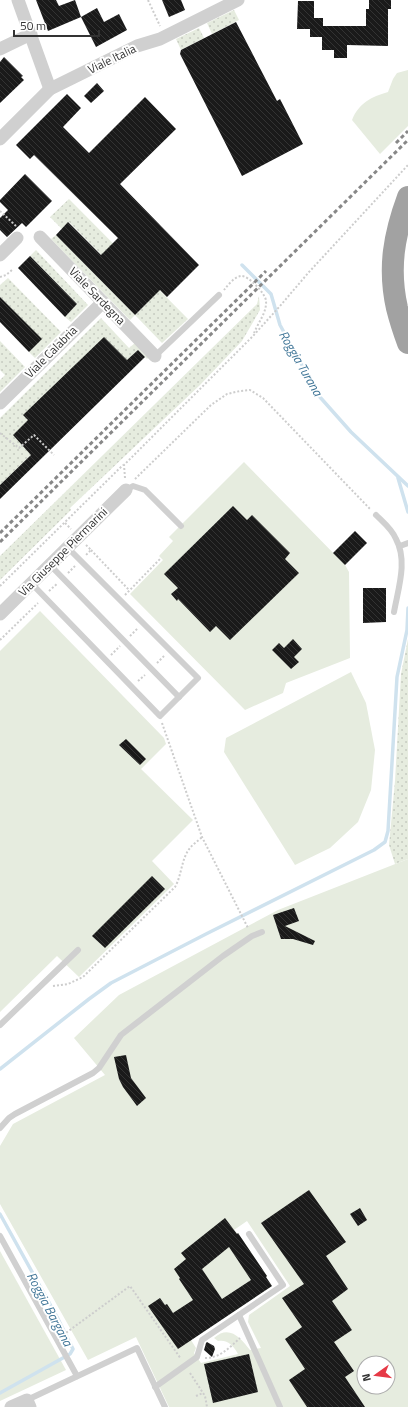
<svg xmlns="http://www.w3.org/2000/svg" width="408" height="1407" font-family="'Titillium Web',sans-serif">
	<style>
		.grass { fill: #e6ecdf; fill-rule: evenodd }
		.garden { fill: url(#garden-dots) }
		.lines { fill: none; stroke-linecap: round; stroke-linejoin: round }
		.stream { stroke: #cfe2ee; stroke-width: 3.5 }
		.building { fill: url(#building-back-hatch); fill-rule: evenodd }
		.path { stroke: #cdcdcd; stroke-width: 2; stroke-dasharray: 2 2; stroke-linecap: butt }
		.service { stroke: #d0d0d0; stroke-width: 6 }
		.minor { stroke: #d0d0d0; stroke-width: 13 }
		.trunk { stroke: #a2a2a2; stroke-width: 22 }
		.rail { stroke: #888; stroke-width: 3; stroke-dasharray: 4 3; stroke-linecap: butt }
		.labels { text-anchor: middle; stroke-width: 4; stroke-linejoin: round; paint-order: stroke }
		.street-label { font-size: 12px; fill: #333; stroke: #fff }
		.water-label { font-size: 13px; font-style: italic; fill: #3f7597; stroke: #fff }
	</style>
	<defs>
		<pattern id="garden-dots" width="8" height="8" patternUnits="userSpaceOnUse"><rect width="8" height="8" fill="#e6ecdf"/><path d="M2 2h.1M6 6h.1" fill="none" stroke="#c6cbc0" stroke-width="1.8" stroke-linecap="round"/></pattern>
		<pattern id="building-back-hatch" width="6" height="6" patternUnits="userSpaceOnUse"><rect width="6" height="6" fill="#1a1a1a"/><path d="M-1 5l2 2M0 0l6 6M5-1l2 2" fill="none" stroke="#333"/></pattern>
	</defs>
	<rect width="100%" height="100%" fill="#fff"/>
	<g class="grass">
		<path d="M408,70V126L380,154L352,120C359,103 371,97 388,92L393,79L397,73Z"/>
		<path d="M244,462L345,565L349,572L350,658L286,683L283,693L245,710L130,594L163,560L159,556L173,541L169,537Z"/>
		<path d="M40,611L164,738L166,744L141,769L193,820L152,861L174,884L79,977L57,956L0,1012V651Z"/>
		<path d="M351,672L366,703L375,750L371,790L358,822L330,848L295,865L224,752L226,738Z"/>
		<path d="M408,859V1407H169L136,1337L88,1360L0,1204V1146L13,1124L105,1075L74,1038L119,995L278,910ZM247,1221L290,1286L249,1315L248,1322L261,1348L250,1350C241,1338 229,1324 214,1338L218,1341C227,1339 234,1346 238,1354L201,1363L194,1353L196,1348L191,1340L272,1286L266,1277L267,1276L238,1233H237L234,1230ZM364,1363H388V1387H364Z"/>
		<path d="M0,1251L66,1370L0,1401Z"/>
	</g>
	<g class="garden">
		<path d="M234,10L239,20L212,34L207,23Z"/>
		<path d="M199,28L204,38L181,50L176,39Z"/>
		<path d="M69,199L188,319L162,343L135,315L130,320L51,239L56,235L135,315L148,302L69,222L62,229L50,217Z"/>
		<path d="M36,250L88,305L71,322L65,317L77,304L30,256Z"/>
		<path d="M8,278L61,332L35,358L29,352L41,339L0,297V285Z"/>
		<path d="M259,296L260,310L242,341L200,385L70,508L71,510L0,580V556L257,304Z"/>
		<path d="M101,318L129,348L135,343L149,357L147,359L138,350L0,485V418Z"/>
		<path d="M0,341L25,367L0,392V380L5,375L0,370Z"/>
		<path d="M408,639V859L395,864L389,845L395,781L401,674Z"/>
	</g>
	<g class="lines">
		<g class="stream">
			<path d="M242,265L271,294L280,325L319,396L351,432L408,486"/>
			<path d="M398,478L408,512"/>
			<path d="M0,1069L89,999L111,983L206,934L374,850L385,842L388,831L397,677L407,630L408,608"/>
			<path d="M0,1214L57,1317L73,1349L70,1354L0,1393"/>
		</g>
	</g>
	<g class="building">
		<path d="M36,0H56L59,6L75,0L81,17L97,8L104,22L119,14L127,30L96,47L81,17L48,31Z"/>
		<path d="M162,0H181L185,10L169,17Z"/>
		<path d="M369,0H391V9H388V46L347,45V58H334V50H322V37H310V29H297L298,1H314V18H323V26H366V9H369Z"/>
		<path d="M236,22L277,101L280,99L303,144L242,176L180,54L181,50Z"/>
		<path d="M4,57L23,76L21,77L24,80L0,103V62Z"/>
		<path d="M97,83L104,91L91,103L84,96Z"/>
		<path d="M67,94L81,108L63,127L89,153L145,97L176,129L120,184L199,265L167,297L160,290L135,315L56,235L68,222L101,255L118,238L34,155L30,159L16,145Z"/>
		<path d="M25,174L52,201L26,227L22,223L7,237L0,230V218L8,210L0,202V200Z"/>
		<path d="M30,256L77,304L65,317L18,268Z"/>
		<path d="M0,297L42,339L29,352L0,322Z"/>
		<path d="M104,337L127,360L138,350L145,357L0,499V485L31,455L13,435L28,420L23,415Z"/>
		<path d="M233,506L247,520L252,515L290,553L285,559L299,573L230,640L216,626L210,632L178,599L177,601L171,594L178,588L164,574Z"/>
		<path d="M355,531L367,543L345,565L333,553Z"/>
		<path d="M363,588H386V622L363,623Z"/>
		<path d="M293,639L302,649L294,657L299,662L291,669L272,650L279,643L284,648Z"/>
		<path d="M126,739L146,759L140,765L119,745Z"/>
		<path d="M152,876L165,889L105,948L92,936Z"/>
		<path d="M294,908L299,921L285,926L315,941L313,945L293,939H281L273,915Z"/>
		<path d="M126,1055L131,1078L146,1098L137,1106L123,1087L119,1079L114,1057Z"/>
		<path d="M309,1190L346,1242L326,1256L348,1289L332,1301L352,1330L334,1342L354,1371L345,1377L365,1407H307L289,1380L305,1369L285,1339L302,1327L282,1298L304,1284L261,1223Z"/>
		<path d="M360,1208L367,1220L358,1226L350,1214Z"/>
		<path d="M225,1218L237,1234L238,1233L267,1276L266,1277L272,1286L178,1349L148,1306L160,1298L165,1305L167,1304L173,1313L193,1300L179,1279L180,1278L174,1269L186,1259L181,1253ZM229,1247L251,1280L222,1299L202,1269Z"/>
		<path d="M207,1342L214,1346L215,1349L212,1357L204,1350L206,1343Z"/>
		<path d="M249,1354L258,1392L213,1403L204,1364Z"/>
	</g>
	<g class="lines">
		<g class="path">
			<path d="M148,0L160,26"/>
			<path d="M0,211L16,226"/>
			<path d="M0,277L6,275L12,270"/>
			<path d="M224,290C228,285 234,277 241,276C248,275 266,294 266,301C267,312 258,323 254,333"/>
			<path d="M0,433L19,448L34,435L54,455"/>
			<path d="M125,478L124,465L253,336L280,306L309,272L408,165"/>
			<path d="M135,479L211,405L227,394L240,391L250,390L263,398L371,510"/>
			<path d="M65,523L71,529"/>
			<path d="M86,545L91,550L86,555"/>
			<path d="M91,550L129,590"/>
			<path d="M68,573L75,566"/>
			<path d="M0,586L123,465"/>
			<path d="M49,591L58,583"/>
			<path d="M125,595L160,559"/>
			<path d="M130,636L138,628"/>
			<path d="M0,640L38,603"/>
			<path d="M111,655L120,646"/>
			<path d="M157,663L164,656"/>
			<path d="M138,681L145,675"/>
			<path d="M162,723L202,837L248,928"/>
			<path d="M53,986L68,984L83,977L175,887C182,875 181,859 190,848C193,844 198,841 202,837"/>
			<path d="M63,1335L130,1286L181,1359"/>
			<path d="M205,1358C220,1358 229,1348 240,1338"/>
			<path d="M190,1373L205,1396L207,1407"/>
			<path d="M196,1396L203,1393"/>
		</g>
		<g class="service">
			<path d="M155,356L219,295"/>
			<path d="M126,490L133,486L145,490L181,526"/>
			<path d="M376,515C383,522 392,529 396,539C408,561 398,589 394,612"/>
			<path d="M400,546L408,543"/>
			<path d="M50,565L179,697"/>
			<path d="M31,583L160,716L198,678L67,547"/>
			<path d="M0,1025L78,950"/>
			<path d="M0,1128L9,1118L15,1114L93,1073L99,1068L121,1035L223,956L252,936L262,932"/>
			<path d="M0,1236L77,1376"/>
			<path d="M239,1315L280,1407"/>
			<path d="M155,1387L197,1357L202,1340L283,1285L249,1234"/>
			<path d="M27,1400L137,1348L165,1407"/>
		</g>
		<g class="minor">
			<path d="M18,0L50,89"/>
			<path d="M0,49L31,34"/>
			<path d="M0,139L50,89L137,46L160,39L238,0"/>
			<path d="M40,237L155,356"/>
			<path d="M0,255L17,238"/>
			<path d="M0,403L103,302"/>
			<path d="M0,614L126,490"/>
			<path d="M11,1407L27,1400L30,1407"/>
		</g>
		<path class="trunk" d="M408,197C394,235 388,268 397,308C400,320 404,332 408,343"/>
		<g class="rail">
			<path d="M396,143L408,131"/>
			<path d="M0,533L266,271"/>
			<path d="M0,542L408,140"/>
		</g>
	</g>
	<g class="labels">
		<g class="street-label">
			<text transform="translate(112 59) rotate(-26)" y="4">Viale Italia</text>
			<text transform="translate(97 296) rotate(46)" y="4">Viale Sardegna</text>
			<text transform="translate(51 352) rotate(-45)" y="4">Viale Calabria</text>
			<text transform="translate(63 552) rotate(-45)" y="4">Via Giuseppe Piermarini</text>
		</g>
		<g class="water-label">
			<text transform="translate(301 363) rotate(60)" y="5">Roggia Turana</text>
			<text transform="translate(50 1309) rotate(62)" y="5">Roggia Bargana</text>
		</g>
	</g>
	<g transform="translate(376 1375) rotate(256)"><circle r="19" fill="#ffffff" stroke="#adadad"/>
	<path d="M0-3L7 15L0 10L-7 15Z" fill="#e63946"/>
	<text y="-6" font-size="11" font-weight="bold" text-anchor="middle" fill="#333333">N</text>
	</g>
	<path d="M14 30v6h85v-6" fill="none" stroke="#333333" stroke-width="2"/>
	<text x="20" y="30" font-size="12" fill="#333333" stroke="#ffffff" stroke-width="3" paint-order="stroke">50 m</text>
</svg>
